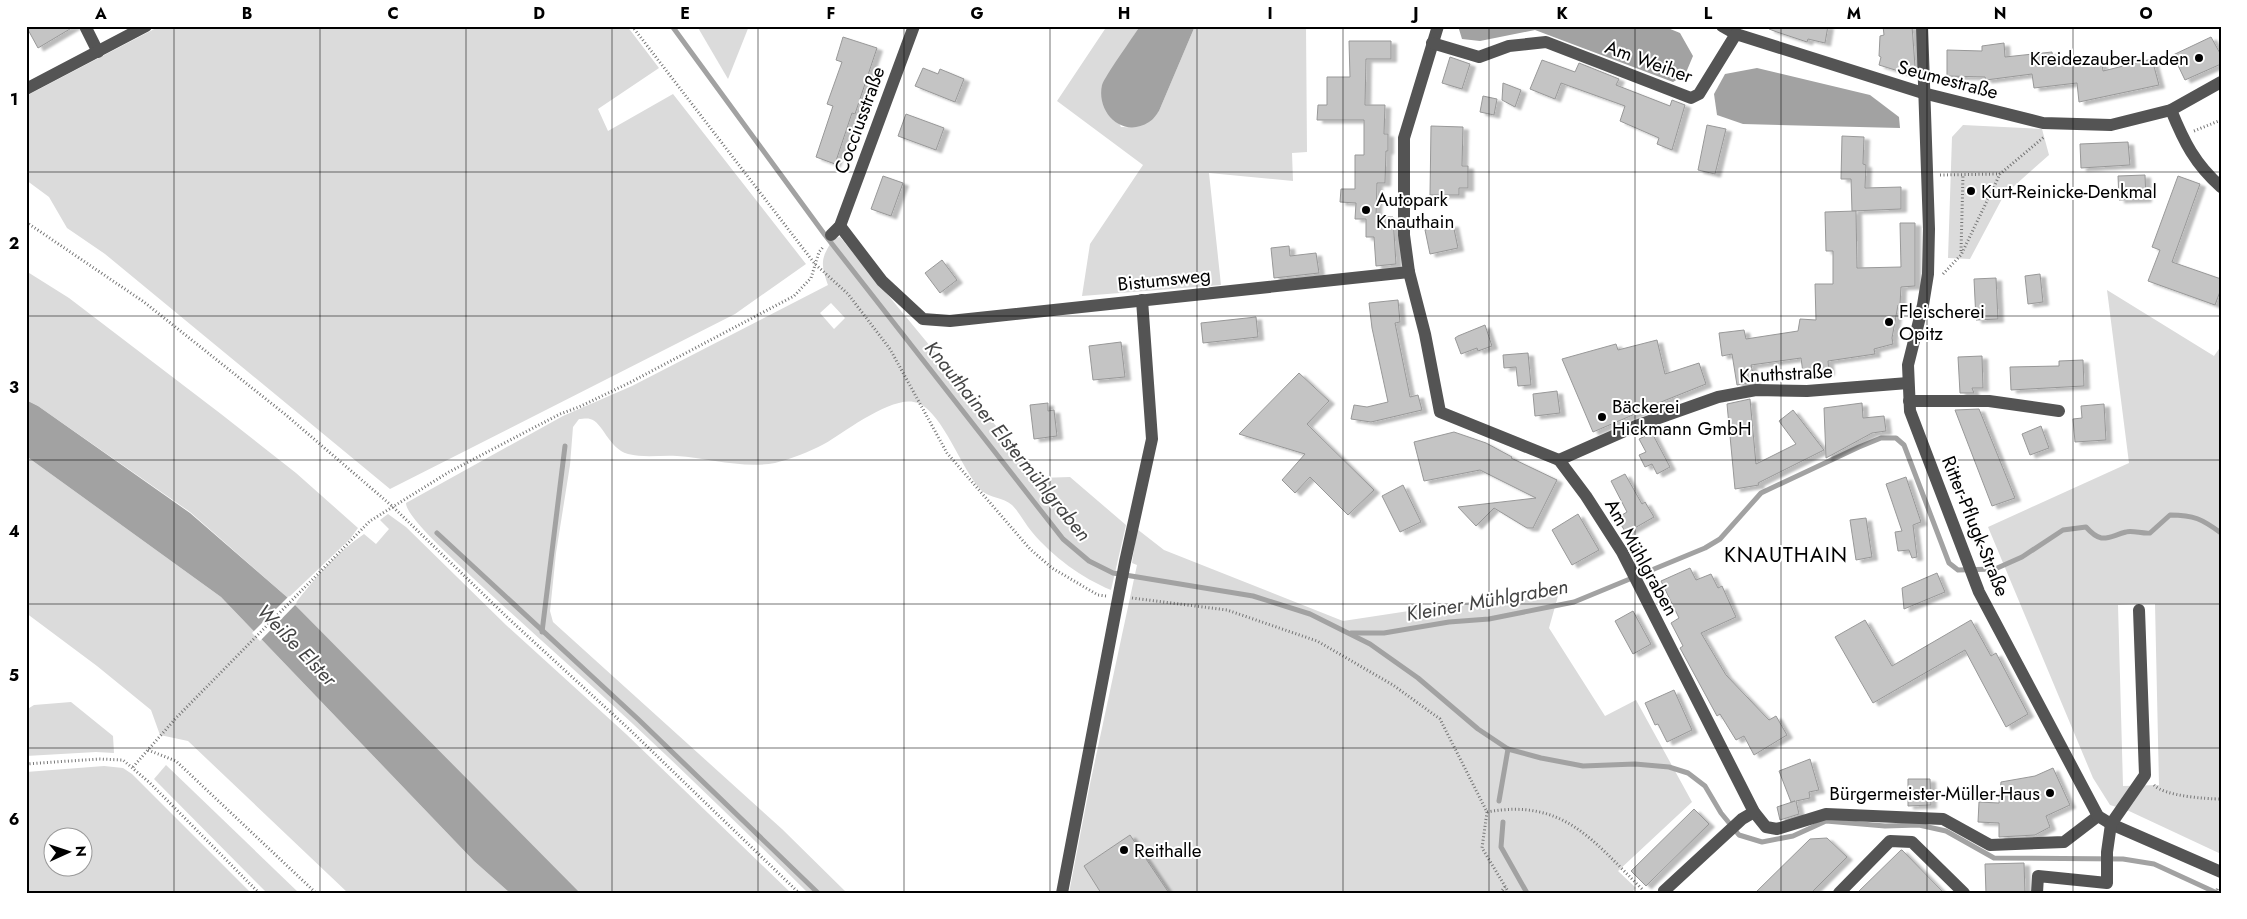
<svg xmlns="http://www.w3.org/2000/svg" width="2247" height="919" font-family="Jost,sans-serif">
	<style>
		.green { fill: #dbdbdb; fill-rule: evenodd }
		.water { fill: #a2a2a2 }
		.pier { fill: #fff }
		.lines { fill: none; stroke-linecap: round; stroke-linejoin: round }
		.stream { stroke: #a2a2a2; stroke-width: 5 }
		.building { fill: #c4c4c4; stroke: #989898; filter: url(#shadow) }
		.path { stroke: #767676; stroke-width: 3; stroke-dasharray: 1 2.5; stroke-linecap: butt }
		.minor { stroke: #545454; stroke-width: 12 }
		.grid { fill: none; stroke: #000; stroke-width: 1; stroke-opacity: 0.55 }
		.poi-dot { fill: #000; stroke: #fff; stroke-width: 2 }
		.labels { text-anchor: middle; stroke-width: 4; stroke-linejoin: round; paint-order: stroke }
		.poi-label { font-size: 19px; fill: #000; stroke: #fff; text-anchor: start }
		.street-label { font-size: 19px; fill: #000; stroke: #fff }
		.water-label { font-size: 20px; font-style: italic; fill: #434343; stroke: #fff }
		.quarter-label { font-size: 21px; letter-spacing: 1px; fill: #000; stroke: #fff }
		.neatline { fill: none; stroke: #000; stroke-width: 2 }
		.grid-label { font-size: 16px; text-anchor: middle; font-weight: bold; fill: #000 }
	</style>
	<defs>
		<filter id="shadow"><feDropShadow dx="5.5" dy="3" stdDeviation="1" flood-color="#0004"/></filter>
	</defs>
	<rect width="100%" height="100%" fill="#fff"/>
	<g class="green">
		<path d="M160,26H627L659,68L598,109L608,131L673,94L806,264L735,314L390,489L105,254L67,228L49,197L26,180V96Z"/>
		<path d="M697,26H749L728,79Z"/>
		<path d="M1107,26H1140L1102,85L1121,127C1139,128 1148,124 1159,111L1195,26H1306L1307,152L1292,153L1293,181L1209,173L1221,285L1082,296L1090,244L1143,165L1057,101Z"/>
		<path d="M1963,125L2042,129L2049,155L2004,195L1970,259L1948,258L1952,137Z"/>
		<path d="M840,237L1039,478L1070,477L1126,525L1111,590C1082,578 1053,557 1032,532C1025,524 1020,513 1012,505C1003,497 990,498 982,491C961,470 944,414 918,403C894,393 845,432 824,444C809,452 791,459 775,463C743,469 708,458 677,456C661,455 644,458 628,454C608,448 603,422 590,419C587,418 582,419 579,419L573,427L570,465L556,553L550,611L553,622L782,829L847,893H808C750,836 692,779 633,724C580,675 526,627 473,578C460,565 406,518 406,503L563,416L632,386L828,285C820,262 821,258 834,238ZM831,303L845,318L834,329L820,313Z"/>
		<path d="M26,271L69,298L221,414L296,473L358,528L350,539L288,598L190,512L38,406L26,400Z"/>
		<path d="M2107,290L2214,356L2221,346V854L2129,811L2110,805L2093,778L1988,527L2129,463ZM2155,604L2159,785L2123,786L2118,605Z"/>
		<path d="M26,456L221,597L474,861L510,893H348L188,741L160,735L151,710L97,666L26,613Z"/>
		<path d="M388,514L406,527L506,625L626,734L791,893H580L570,885L294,605C314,579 337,552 364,534L376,544L389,529L380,520Z"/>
		<path d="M1137,529L1164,550L1343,621L1468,602L1558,596L1549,628L1605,716L1636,700L1692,802L1618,871L1636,888L1631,893H1169L1130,835L1084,866L1101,893H1069L1090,784L1137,565L1132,563Z"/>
		<path d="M71,702L113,736L114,753L96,752L26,756V710L34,705Z"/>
		<path d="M166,765L299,893H267L154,779Z"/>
		<path d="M104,766L123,768L132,774L251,893H26V772ZM52,836H82V866H52Z"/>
	</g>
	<g class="water">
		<path d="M1140,26H1195L1159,111C1156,115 1153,120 1149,122C1123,139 1096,113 1102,85C1105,76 1133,37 1140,26Z"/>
		<path d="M1458,26H1663L1680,33L1693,56L1685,75L1673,82L1535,30L1480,41L1462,39Z"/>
		<path d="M1757,68L1870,95L1899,117L1900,128L1743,124L1717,115L1714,94L1725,74Z"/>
		<path d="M26,400L38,406L190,513L288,598L580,893H510L474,861L221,597L26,456Z"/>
	</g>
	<path class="pier" d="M289,596L297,603L260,641L252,633Z"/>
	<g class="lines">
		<g class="stream">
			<path d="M672,26L825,235L1063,539L1089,561L1113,573L1253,596L1310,614L1370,644L1418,678L1478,729L1508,749L1541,758L1583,766L1635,764L1669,767L1688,773L1705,786L1721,813L1739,835L1762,842L1793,836L1826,821L1885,826L1919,825L1946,831L1994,858L2123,859L2154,864L2217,893"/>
			<path d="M437,533L639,720L818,893"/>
			<path d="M542,632L565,446"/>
			<path d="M1351,633H1384L1449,622L1489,619L1574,602L1705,548L1720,539L1761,493L1859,447L1881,438H1896L1904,445L1949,563L1958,570L1995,569L2022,557L2063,530L2086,527C2102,545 2107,537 2126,532C2132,530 2143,534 2150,533L2170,515C2194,515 2202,519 2221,533"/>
			<path d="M1499,801L1508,749"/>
			<path d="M1503,822L1501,847L1527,893"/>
		</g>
	</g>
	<g class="building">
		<path d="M26,26H75L38,48Z"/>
		<path d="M1770,26H1828L1825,43L1808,39L1807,42L1777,32L1769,29Z"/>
		<path d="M1883,26H1912L1915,66L1905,73L1879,65L1881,57L1879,56L1880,36L1884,35Z"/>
		<path d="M843,37L877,48L855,114L852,113L835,164L816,157L833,106L827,104L842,62L836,60Z"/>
		<path d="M2211,37L2221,55V64L2185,80L2173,55Z"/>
		<path d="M1349,41H1391V59H1366L1365,105H1385L1384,134H1388V151H1386L1385,183H1377L1376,217H1393L1396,264L1376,266L1374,237H1366V219H1355L1356,203L1340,202L1341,189H1355V155H1364V120H1317L1318,105H1327V77H1350Z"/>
		<path d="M2004,43L2005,57L2052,52L2053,61L2101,57L2103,71L2152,59L2159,85L2079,102L2077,83L2034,88L2032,74L1986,80L1985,77L1947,76V50L1982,51V46Z"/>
		<path d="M1450,57L1470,64L1462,89L1442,83Z"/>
		<path d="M1542,60L1575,72L1579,63L1619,79L1616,85L1670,106L1672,100L1685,105L1672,150L1657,144L1659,138L1620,121L1625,106L1561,83L1555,99L1530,89Z"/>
		<path d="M923,68L938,74L940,69L964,79L955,102L915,86Z"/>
		<path d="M1503,83L1521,90L1515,107L1502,100Z"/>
		<path d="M1483,96L1497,99L1494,115L1480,112Z"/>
		<path d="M906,114L944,128L936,150L898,136Z"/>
		<path d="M1707,125L1726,129L1715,174L1698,170Z"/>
		<path d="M1431,126L1463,127L1462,166H1468V188H1459V195H1430Z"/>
		<path d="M1842,136L1864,137L1863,164L1866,165L1865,188L1901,187V209L1852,211L1851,179H1841Z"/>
		<path d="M2128,142L2130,165L2081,168L2080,144Z"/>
		<path d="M2145,175L2146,199L2119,200L2118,176Z"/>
		<path d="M883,176L903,183L891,216L871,209Z"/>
		<path d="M2178,176L2200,184L2172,262L2221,279V289L2215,305L2148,281L2160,250L2152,247Z"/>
		<path d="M1856,211L1857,268L1901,267L1900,223H1915V286L1901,287L1900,305H1898L1892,338L1893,344L1874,349L1875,354L1828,361L1829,372L1803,373L1801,358L1751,365L1755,382L1751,383L1748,379V383L1737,385L1732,354L1722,356L1719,333L1744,330L1746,339L1798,331L1800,319L1816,320L1815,284H1833V251H1826L1825,212Z"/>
		<path d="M1453,224L1458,248L1430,254L1425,230Z"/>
		<path d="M1289,246L1290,256L1316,253L1319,273L1274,278L1271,248Z"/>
		<path d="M942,260L957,280L940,293L925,273Z"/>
		<path d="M2040,274L2043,302L2028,304L2025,276Z"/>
		<path d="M1996,278L1998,319L1976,320L1974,279Z"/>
		<path d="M1398,300L1400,322L1395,323L1410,397L1418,395L1422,410L1371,422L1351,419L1354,405L1367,407L1388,402L1372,328L1369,303Z"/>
		<path d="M1256,317L1258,337L1203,343L1201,323Z"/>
		<path d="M1485,325L1492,346L1478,351L1477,348L1461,354L1455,338L1458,336Z"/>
		<path d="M1657,340L1665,374L1699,363L1706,384L1656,404V405L1593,432L1562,359L1616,344L1618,350Z"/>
		<path d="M1121,342L1125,377L1093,380L1089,346Z"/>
		<path d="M1528,353L1531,385L1518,386L1516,367L1504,368L1503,355Z"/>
		<path d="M1982,356L1983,388H1972L1974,393H1960L1958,357Z"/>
		<path d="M2083,360L2084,386L2011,390L2010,367L2059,366V361Z"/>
		<path d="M1299,373L1329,401L1307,424L1374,490L1348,515L1310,477L1295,493L1282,480L1305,454L1239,434Z"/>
		<path d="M1557,391L1560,413L1535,416L1533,394Z"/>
		<path d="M1750,399L1756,464L1796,444L1779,421L1793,410L1824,450L1758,483L1759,485L1735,489L1727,404Z"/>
		<path d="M1048,403V411L1054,410L1057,436L1034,439L1030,405Z"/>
		<path d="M1862,403L1863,418L1884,416L1886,431L1872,433L1826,458L1824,408Z"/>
		<path d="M2104,404L2106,440L2075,442L2073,419L2082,418L2081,406Z"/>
		<path d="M1979,409L2015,498L1992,506L1955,410Z"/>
		<path d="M2041,426L2049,448L2030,455L2022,434Z"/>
		<path d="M1454,432L1486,443L1512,457L1511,458L1557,480L1533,528H1527L1494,508L1476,526L1458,507L1536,498L1480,470L1424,481L1414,442Z"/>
		<path d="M1652,433L1670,467L1657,474L1652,464L1645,467L1639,455L1646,452L1639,439Z"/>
		<path d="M1625,474L1642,504L1645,502L1654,517L1626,533L1617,518L1627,512L1611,481Z"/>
		<path d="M1906,477L1921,522L1913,525L1917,557L1912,558L1909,550L1898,551L1895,532L1902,531L1886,484Z"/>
		<path d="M1403,485L1421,522L1400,532L1382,496Z"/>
		<path d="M1578,514L1599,550L1572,565L1552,530Z"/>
		<path d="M1866,518L1872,557L1856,560L1850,520Z"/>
		<path d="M1690,568L1696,580L1711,574L1718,588L1722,586L1736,617L1701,633L1726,675L1769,720L1776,716L1787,735L1754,755L1744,736L1736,740L1720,714L1717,716L1680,648L1683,646L1671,623L1679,618L1661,581Z"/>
		<path d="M1937,573L1945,592L1904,609L1902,588Z"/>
		<path d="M1633,611L1651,644L1633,654L1615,621Z"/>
		<path d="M1865,620L1892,666L1971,620L1991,656L1996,653L2028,714L2006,727L1965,650L1873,703L1835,637Z"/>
		<path d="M1674,690L1692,730L1667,742L1658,724L1655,725L1645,703Z"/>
		<path d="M1810,759L1819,790L1809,792L1810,798L1796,801L1799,814L1780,820L1777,807L1795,801L1791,802L1779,771Z"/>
		<path d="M2053,768L2070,805L2046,816L2050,827L2035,835L1999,837V823L1978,822L1979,802L1999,803L2001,782L2035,776Z"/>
		<path d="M1908,779H1930L1931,805L1908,806Z"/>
		<path d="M1694,809L1709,824L1646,886L1631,871Z"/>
		<path d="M1130,835L1169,893H1101L1084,866Z"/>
		<path d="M1827,838L1847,857L1811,893H1755L1810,839Z"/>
		<path d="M1901,850H1902L1944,893H1857Z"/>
		<path d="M2024,863L2025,893H1986L1985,864Z"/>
	</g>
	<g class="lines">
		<g class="path">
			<path d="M632,26L815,264L848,294L890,349L947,453L1030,549L1052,568L1098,595L1106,596"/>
			<path d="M2194,131L2221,120"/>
			<path d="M1940,175L2000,174"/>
			<path d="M26,222L144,302L286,415L392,506L510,620L630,730L799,893"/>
			<path d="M1961,251L1963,175"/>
			<path d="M1943,274L1961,255L2000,174L2044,137"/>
			<path d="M1132,598L1227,610L1317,641L1393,685L1440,719L1487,812L1482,848L1509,893"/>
			<path d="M148,750L176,761L316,893"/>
			<path d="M26,764L99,759L123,760L150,783L259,893"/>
			<path d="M133,767L176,718L370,521L449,472L560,414L579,407L629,383L794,296L811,278L819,252L824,246"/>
			<path d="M2154,785C2164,796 2206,799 2221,799"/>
			<path d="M1487,812C1564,798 1593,841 1643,890"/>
			<path d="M1500,893L1505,887"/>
			<path d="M2216,893L2218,887"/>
		</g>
		<g class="minor">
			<path d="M85,26L98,52"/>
			<path d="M1438,26L1404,138V235L1409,272L1425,334L1440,412L1559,460L1586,496L1622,552L1754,812L1766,827L1777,829L1826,814L1943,819L1990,845L2064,842L2098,816"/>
			<path d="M1722,26L1736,34L1923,93L2043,123L2111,125L2171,110L2221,82"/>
			<path d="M1922,26L1929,229L1928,274L1923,305L1908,365L1910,411L1979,592L2098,816L2111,824L2221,872"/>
			<path d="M1432,43L1479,57L1509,46L1546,42L1691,98L1699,94L1736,34"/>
			<path d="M26,89L146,26"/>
			<path d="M2171,110C2184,142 2195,164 2221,187"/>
			<path d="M840,226L882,281L923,319L950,321L1409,272"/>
			<path d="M831,235L840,226L914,26"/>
			<path d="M1909,401H1989L2059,411"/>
			<path d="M1559,460L1636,426L1718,397L1756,390L1807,391L1908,383"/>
			<path d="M1062,893L1125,562L1152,439L1142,300"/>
			<path d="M1665,893L1664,891L1742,819L1754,812"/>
			<path d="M1839,893L1890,841L1912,842L1964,893"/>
			<path d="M2037,893L2038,876L2107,883V852L2111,824L2145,775L2139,610"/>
		</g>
	</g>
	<path class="grid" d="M174,26V893M320,26V893M466,26V893M612,26V893M758,26V893M904,26V893M1050,26V893M1197,26V893M1343,26V893M1489,26V893M1635,26V893M1781,26V893M1927,26V893M2073,26V893M26,172H2221M26,316H2221M26,460H2221M26,604H2221M26,748H2221"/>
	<g class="poi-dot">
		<circle cx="2199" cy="58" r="5"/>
		<circle cx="1971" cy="191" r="5"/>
		<circle cx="1366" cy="210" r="5"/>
		<circle cx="1889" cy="322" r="5"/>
		<circle cx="1602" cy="417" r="5"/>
		<circle cx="2050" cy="793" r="5"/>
		<circle cx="1124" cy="850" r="5"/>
	</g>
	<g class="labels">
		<g class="poi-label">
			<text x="2189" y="65" text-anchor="end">Kreidezauber-Laden</text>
			<text x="1981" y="198">Kurt-Reinicke-Denkmal</text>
			<text x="1376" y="206">Autopark<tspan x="1376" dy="22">Knauthain</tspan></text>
			<text x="1899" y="318">Fleischerei<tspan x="1899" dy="22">Opitz</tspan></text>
			<text x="1612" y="413">Bäckerei<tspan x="1612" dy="22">Hickmann GmbH</tspan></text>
			<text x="2040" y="800" text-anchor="end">Bürgermeister-Müller-Haus</text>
			<text x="1134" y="857">Reithalle</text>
		</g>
		<g class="street-label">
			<text transform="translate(1649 61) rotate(20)" y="7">Am Weiher</text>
			<text transform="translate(1948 79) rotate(15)" y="7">Seumestraße</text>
			<text transform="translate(859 120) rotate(-70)" y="7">Cocciusstraße</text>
			<text transform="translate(1164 279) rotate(-6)" y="7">Bistumsweg</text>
			<text transform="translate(1786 373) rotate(-3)" y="7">Knuthstraße</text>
			<text transform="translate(1976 526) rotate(68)" y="7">Ritter-Pflugk-Straße</text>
			<text transform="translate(1642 557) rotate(61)" y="7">Am Mühlgraben</text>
		</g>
		<g class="water-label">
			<text transform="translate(1008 441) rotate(51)" y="7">Knauthainer Elstermühlgraben</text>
			<text transform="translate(1487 600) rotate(-10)" y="7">Kleiner Mühlgraben</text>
			<text transform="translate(297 645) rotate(46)" y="7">Weiße Elster</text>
		</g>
		<g class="quarter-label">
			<text x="1786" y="562">KNAUTHAIN</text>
		</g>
	</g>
	<rect width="2247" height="919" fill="none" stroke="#ffffff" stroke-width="55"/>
	<g transform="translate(68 852) rotate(87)"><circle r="24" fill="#ffffff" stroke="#999999"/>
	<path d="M0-4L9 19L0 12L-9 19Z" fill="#000000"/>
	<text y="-8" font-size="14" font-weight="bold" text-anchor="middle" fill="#000000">N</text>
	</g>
	<rect x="28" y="28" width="2192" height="864" class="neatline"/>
	<g class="grid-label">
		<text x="101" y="19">A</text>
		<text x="247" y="19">B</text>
		<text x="393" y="19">C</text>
		<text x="539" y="19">D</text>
		<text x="685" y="19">E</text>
		<text x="831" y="19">F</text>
		<text x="977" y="19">G</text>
		<text x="1124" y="19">H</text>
		<text x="1270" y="19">I</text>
		<text x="1416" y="19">J</text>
		<text x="1562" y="19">K</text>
		<text x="1708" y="19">L</text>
		<text x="1854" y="19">M</text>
		<text x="2000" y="19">N</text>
		<text x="2146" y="19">O</text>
		<text x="14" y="105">1</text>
		<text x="14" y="249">2</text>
		<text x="14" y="393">3</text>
		<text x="14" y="537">4</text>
		<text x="14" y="681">5</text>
		<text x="14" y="825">6</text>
	</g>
</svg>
